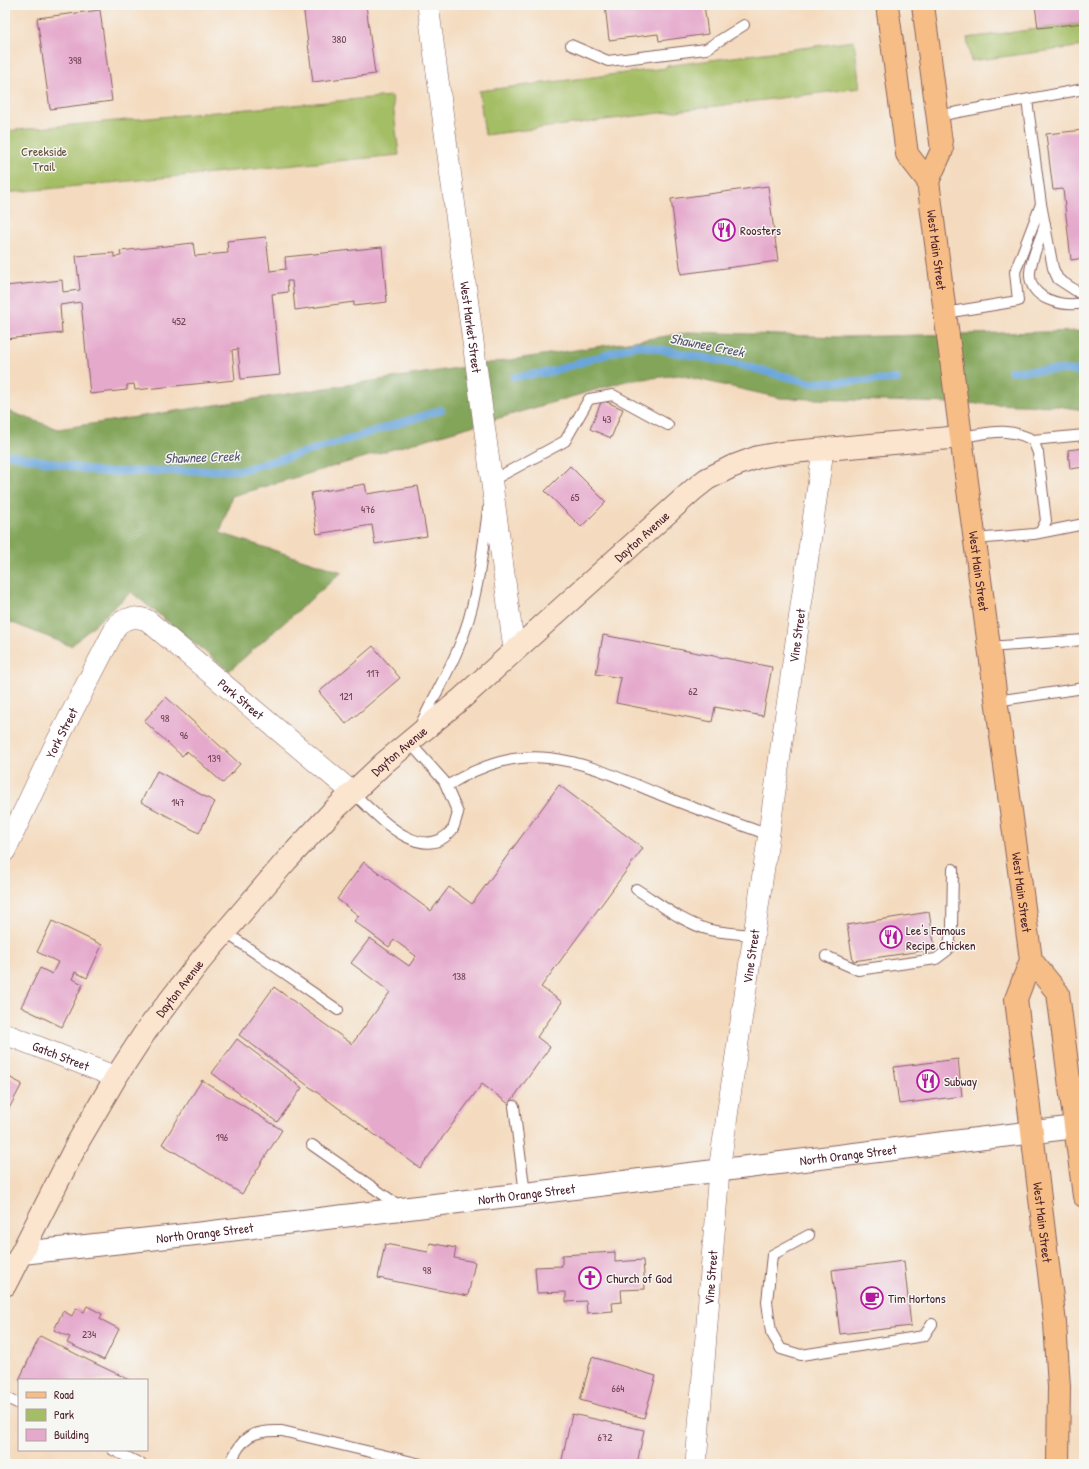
<svg xmlns="http://www.w3.org/2000/svg" width="1089" height="1469" font-family="'Patrick Hand',sans-serif">
	<style>
		.green { fill: #a4be65; stroke: #776e48 }
		.forest { fill: #83a55a; stroke: #666242 }
		.lines { fill: none; stroke-linecap: round; stroke-linejoin: round }
		.stream { stroke: #6ba5db; stroke-width: 8 }
		.building { fill: #e5a9cc }
		.service-casing { stroke: #86615f; stroke-width: 12 }
		.minor-casing { stroke: #86615f; stroke-width: 22 }
		.tertiary-casing { stroke: #86615f; stroke-width: 24 }
		.secondary-casing { stroke: #86615f; stroke-width: 24 }
		.primary-casing { stroke: #86615f; stroke-width: 24 }
		.service { stroke: #fff; stroke-width: 10 }
		.minor { stroke: #fff; stroke-width: 21 }
		.tertiary { stroke: #fff; stroke-width: 22 }
		.secondary { stroke: #fbe5cf; stroke-width: 22 }
		.primary { stroke: #f6be86; stroke-width: 22 }
		.labels { text-anchor: middle; stroke-width: 3; stroke-linejoin: round; paint-order: stroke }
		.number-label { font-size: 11px; fill: #714253 }
		.park-label { font-size: 13px; fill: #654f3c; stroke: #f6f6f2 }
		.poi-label { font-size: 13px; fill: #4a1f2b; stroke: #f6f6f2; text-anchor: start }
		.street-label { font-size: 13px; fill: #4a1f2b; stroke: #f6f6f2 }
		.water-label { font-size: 14px; font-style: italic; fill: #575571; stroke: #f6f6f2 }
	</style>
	<rect width="100%" height="100%" fill="#f6f6f2"/>
	<filter id="ink" filterUnits="userSpaceOnUse"><feTurbulence type="fractalNoise" baseFrequency=".025" numOctaves="2"/><feDisplacementMap in="SourceGraphic" scale="8" xChannelSelector="R" yChannelSelector="G"/><feConvolveMatrix kernelMatrix="1 2 1 2 8 2 1 2 1" color-interpolation-filters="sRGB"/></filter>
	<filter id="wash" filterUnits="userSpaceOnUse"><feTurbulence type="fractalNoise" baseFrequency=".012" numOctaves="4" result="noise"/><feDisplacementMap in="SourceGraphic" scale="16" xChannelSelector="R" yChannelSelector="G"/><feGaussianBlur stdDeviation="0.9" result="paint"/><feColorMatrix in="noise" values="0 0 0 0 0 0 0 0 0 0 0 0 0 0 0 0 0 1.4 0 .05"/><feComposite in="paint" operator="in"/></filter>
	<g filter="url(#wash)">
		<rect width="100%" height="100%" fill="#f4dbbf"/>
		<g class="green">
			<path d="M1084,23V46L971,61L967,38Z"/>
			<path d="M854,41L860,88L485,135L479,91L666,68V66Z"/>
			<path d="M392,96L399,155L5,193V131Z"/>
		</g>
		<path class="forest" d="M1084,331V410L1056,406L780,398L679,375L626,381L232,496L220,533L342,572L229,671L131,592L71,646L5,620V410L58,429L693,332L842,337Z"/>
		<g class="lines">
			<g class="stream">
				<path d="M1011,371L1064,370L1084,372"/>
				<path d="M514,377L550,372L637,345L737,364L811,383L897,379"/>
				<path d="M5,454L101,472L242,470L337,443L441,410"/>
			</g>
		</g>
		<g id="blocks">
			<g class="building">
				<path d="M303,5H366L375,74L313,82Z"/>
				<path d="M605,5H704L708,34L659,41L658,34L609,40Z"/>
				<path d="M1035,5H1084V23L1038,28Z"/>
				<path d="M100,10L112,101L50,109L37,18Z"/>
				<path d="M1084,130V258L1071,260L1063,189L1053,190L1046,134Z"/>
				<path d="M768,186L778,261L681,274L671,199Z"/>
				<path d="M266,237L270,271L286,269L285,257L382,247L387,302L354,306V302L295,310L292,281H287L288,292L272,294L280,375L241,379L238,349L232,350L235,380L135,390L134,384L127,385V390L90,394L81,302L60,305L62,333L5,339V286L62,280L63,292L80,290L76,256L114,253V257L121,256L120,251L193,243L195,256L228,253L227,241Z"/>
				<path d="M602,400L623,409L611,438L590,429Z"/>
				<path d="M1084,448V467L1070,469L1068,450Z"/>
				<path d="M570,466L606,502L581,527L545,491Z"/>
				<path d="M365,484L367,494L418,486L427,536L375,544L372,525L317,534L311,493Z"/>
				<path d="M603,635L772,667L763,716L715,707L712,722L616,703L621,678L596,674Z"/>
				<path d="M373,646L400,678L346,724L319,692Z"/>
				<path d="M166,697L240,764L223,783L187,751L182,756L144,721Z"/>
				<path d="M157,771L215,802L199,833L141,802Z"/>
				<path d="M559,785L643,848L541,987L562,1002L537,1037L550,1047L509,1104L482,1084L420,1168L239,1035L274,987L352,1044L390,992L351,963L370,938L409,966L416,956L394,940L389,947L354,921L359,916L337,899L364,862L431,911L449,887L472,904Z"/>
				<path d="M929,912L935,949L853,961L847,925Z"/>
				<path d="M52,921L102,945L87,978L75,972L72,979L83,984L62,1027L21,1007L40,968L52,974L58,962L37,952Z"/>
				<path d="M237,1039L302,1088L277,1122L212,1073Z"/>
				<path d="M958,1059L962,1096L899,1104L894,1067Z"/>
				<path d="M5,1075L22,1084L5,1116Z"/>
				<path d="M202,1080L282,1130L242,1194L162,1144Z"/>
				<path d="M430,1243L456,1248L454,1258L475,1262L468,1296L378,1278L385,1244L428,1252Z"/>
				<path d="M615,1252V1262L643,1260L645,1289L621,1290L622,1302L612,1303L613,1311L587,1313L586,1301L566,1302V1292L537,1293L535,1267L562,1266V1255Z"/>
				<path d="M904,1261L911,1326L840,1334L832,1270Z"/>
				<path d="M87,1306L102,1314L100,1319L119,1329L104,1360L67,1343L70,1337L54,1330L63,1311L72,1316L76,1308L84,1312Z"/>
				<path d="M40,1336L90,1361L130,1380H19Z"/>
				<path d="M592,1357L656,1376L644,1418L580,1400Z"/>
				<path d="M572,1414L644,1430L637,1464H561Z"/>
			</g>
		</g>
	</g>
	<g filter="url(#ink)">
		<use href="#blocks" fill-opacity="0" stroke="#86615f" stroke-width="1"/>
		<g class="lines">
			<g class="service-casing">
				<g id="service">
					<path d="M571,45L608,61L706,49L744,25"/>
					<path d="M1027,100L1041,204L1053,268L1058,279L1084,296"/>
					<path d="M937,116L1084,89"/>
					<path d="M1045,224C1041,238 1031,258 1030,272C1028,300 1063,307 1084,303"/>
					<path d="M945,313L1018,301L1015,272L1041,204"/>
					<path d="M961,437C989,433 1006,426 1033,440L1038,453L1046,521L1041,531"/>
					<path d="M1033,440L1084,435"/>
					<path d="M491,481L565,441L589,399L613,395L668,425"/>
					<path d="M974,539L1034,534L1084,524"/>
					<path d="M989,647L1084,640"/>
					<path d="M996,701L1084,688"/>
					<path d="M420,726C432,700 447,675 458,649C477,605 482,556 488,509"/>
					<path d="M447,786C530,734 581,762 663,796C698,810 733,822 769,835"/>
					<path d="M353,793C375,813 422,867 452,830C455,826 456,818 458,813L444,781L409,742"/>
					<path d="M636,889C660,904 683,923 710,930C725,933 739,934 754,935"/>
					<path d="M225,932L338,1010"/>
					<path d="M826,956L858,970L936,959L948,950L952,927L953,869"/>
					<path d="M514,1106L525,1194"/>
					<path d="M312,1145L401,1207"/>
					<path d="M809,1235L772,1255L767,1302L771,1332L781,1349L801,1355L924,1336L932,1324"/>
					<path d="M5,1397L19,1404"/>
					<path d="M113,1450L141,1464"/>
					<path d="M230,1464C242,1436 252,1430 282,1431L421,1464"/>
				</g>
			</g>
			<g class="minor-casing">
				<g id="minor">
					<path id="s1" d="M428,5L514,649"/>
					<path id="s2" d="M5,851L54,747L117,625C127,617 136,616 147,620L353,793"/>
					<path id="s3" d="M5,1034L116,1077"/>
					<path id="s4" d="M696,1464L719,1170L768,840L823,450"/>
				</g>
			</g>
			<g class="tertiary-casing">
				<g id="tertiary">
					<path id="s5" d="M22,1253L204,1233L1084,1126"/>
				</g>
			</g>
			<g class="secondary-casing">
				<g id="secondary">
					<path id="s6" d="M5,1285L78,1142L116,1077L146,1031L201,960L286,861L331,813L384,763L461,699L693,490L707,479L731,467L758,457L781,453L961,437"/>
				</g>
			</g>
			<g class="primary-casing">
				<g id="primary">
					<path id="s7" d="M887,5L907,154L928,181L961,437L1031,960L1016,999L1055,1323L1059,1387L1058,1464"/>
					<path d="M923,5L942,150L928,181"/>
					<path d="M1031,960L1058,993L1084,1196"/>
				</g>
			</g>
			<use href="#service" class="service"/>
			<use href="#minor" class="minor"/>
			<use href="#tertiary" class="tertiary"/>
			<use href="#secondary" class="secondary"/>
			<use href="#primary" class="primary"/>
		</g>
	</g>
	<defs>
		<g id="restaurant-ring" transform="scale(1.15)"><circle r="9.5" fill="#f6f6f2" stroke="#b5179e" stroke-width="1.5"/><path d="M-5-6h1v4h1v-4h1v4h1v-4h1v5L-1.5 .5V6h-2V.5L-5-1ZM5-6V6H3V1.5H1.5Q1.5-4 5-6Z" fill="#b5179e"/></g>
		<g id="church-ring" transform="scale(1.15)"><circle r="9.5" fill="#f6f6f2" stroke="#b5179e" stroke-width="1.5"/><path d="M-1.2-6h2.4v3.5h3.3v2.4h-3.3V6h-2.4V-.1h-3.3v-2.4h3.3Z" fill="#b5179e"/></g>
		<g id="cafe-ring" transform="scale(1.15)"><circle r="9.5" fill="#f6f6f2" stroke="#b5179e" stroke-width="1.5"/><path d="M-5.5-4.5H6V0H3Q3 3.5 0 3.5H-2.5Q-5.5 3.5-5.5 0ZM3-3.2v2h1.7v-2ZM-6 4.5H4V6H-6Z" fill="#b5179e"/></g>
	</defs>
	<g fill-rule="evenodd">
		<use href="#restaurant-ring" x="724" y="230"/>
		<use href="#restaurant-ring" x="891" y="937"/>
		<use href="#restaurant-ring" x="928" y="1081"/>
		<use href="#church-ring" x="590" y="1278"/>
		<use href="#cafe-ring" x="872" y="1298"/>
	</g>
	<g class="labels">
		<g class="number-label">
			<text x="339" y="43">380</text>
			<text x="75" y="64">398</text>
			<text x="179" y="325">452</text>
			<text x="607" y="423">43</text>
			<text x="575" y="501">65</text>
			<text x="368" y="513">476</text>
			<text x="373" y="677">117</text>
			<text x="693" y="695">62</text>
			<text x="346" y="700">121</text>
			<text x="165" y="722">98</text>
			<text x="184" y="739">96</text>
			<text x="214" y="762">139</text>
			<text x="178" y="806">147</text>
			<text x="459" y="980">138</text>
			<text x="222" y="1141">196</text>
			<text x="427" y="1274">98</text>
			<text x="89" y="1338">234</text>
			<text x="618" y="1392">664</text>
			<text x="605" y="1441">672</text>
		</g>
		<g class="park-label">
			<text x="44" y="156">Creekside<tspan x="44" dy="15">Trail</tspan></text>
		</g>
		<g class="poi-label">
			<text x="740" y="235">Roosters</text>
			<text x="906" y="935">Lee's Famous<tspan x="906" dy="15">Recipe Chicken</tspan></text>
			<text x="944" y="1086">Subway</text>
			<text x="606" y="1283">Church of God</text>
			<text x="888" y="1303">Tim Hortons</text>
		</g>
		<g class="street-label">
			<text dy="5" stroke="none"><textPath href="#s7" startOffset="254">West Main Street</textPath></text>
			<text dy="5" stroke="none"><textPath href="#s1" startOffset="325">West Market Street</textPath></text>
			<text dy="5" stroke="none"><textPath href="#s6" startOffset="993">Dayton Avenue</textPath></text>
			<text dy="5" stroke="none"><textPath href="#s7" startOffset="578">West Main Street</textPath></text>
			<text dy="5" stroke="none"><textPath href="#s4" startOffset="835">Vine Street</textPath></text>
			<text dy="5" stroke="none"><textPath href="#s2" startOffset="407">Park Street</textPath></text>
			<text dy="5" stroke="none"><textPath href="#s2" startOffset="131">York Street</textPath></text>
			<text dy="5" stroke="none"><textPath href="#s6" startOffset="669">Dayton Avenue</textPath></text>
			<text dy="5" stroke="none"><textPath href="#s7" startOffset="902">West Main Street</textPath></text>
			<text dy="5" stroke="none"><textPath href="#s4" startOffset="511">Vine Street</textPath></text>
			<text dy="5" stroke="none"><textPath href="#s6" startOffset="345">Dayton Avenue</textPath></text>
			<text dy="5" stroke="none"><textPath href="#s3" startOffset="60">Gatch Street</textPath></text>
			<text dy="5" stroke="none"><textPath href="#s5" startOffset="832">North Orange Street</textPath></text>
			<text dy="5" stroke="none"><textPath href="#s5" startOffset="508">North Orange Street</textPath></text>
			<text dy="5" stroke="none"><textPath href="#s7" startOffset="1237">West Main Street</textPath></text>
			<text dy="5" stroke="none"><textPath href="#s5" startOffset="184">North Orange Street</textPath></text>
			<text dy="5" stroke="none"><textPath href="#s4" startOffset="187">Vine Street</textPath></text>
		</g>
		<g class="water-label">
			<text transform="translate(707 345) rotate(11)" y="5">Shawnee Creek</text>
			<text transform="translate(202 457) rotate(-2)" y="5">Shawnee Creek</text>
		</g>
	</g>
	<rect width="1089" height="1469" fill="none" stroke="#f6f6f2" stroke-width="20"/>
	<rect x="18" y="1379" width="130" height="72" fill="#f6f6f2" stroke="#b1a0a2"/>
	<rect x="26" y="1392" width="20" height="6" fill="#f6be86" stroke="#b1a0a2"/>
	<text x="54" y="1399" font-size="12" fill="#4a1f2b">Road</text>
	<rect x="26" y="1409" width="20" height="12" fill="#a4be65" stroke="#b1a0a2"/>
	<text x="54" y="1419" font-size="12" fill="#4a1f2b">Park</text>
	<rect x="26" y="1429" width="20" height="12" fill="#e5a9cc" stroke="#b1a0a2"/>
	<text x="54" y="1439" font-size="12" fill="#4a1f2b">Building</text>
</svg>
